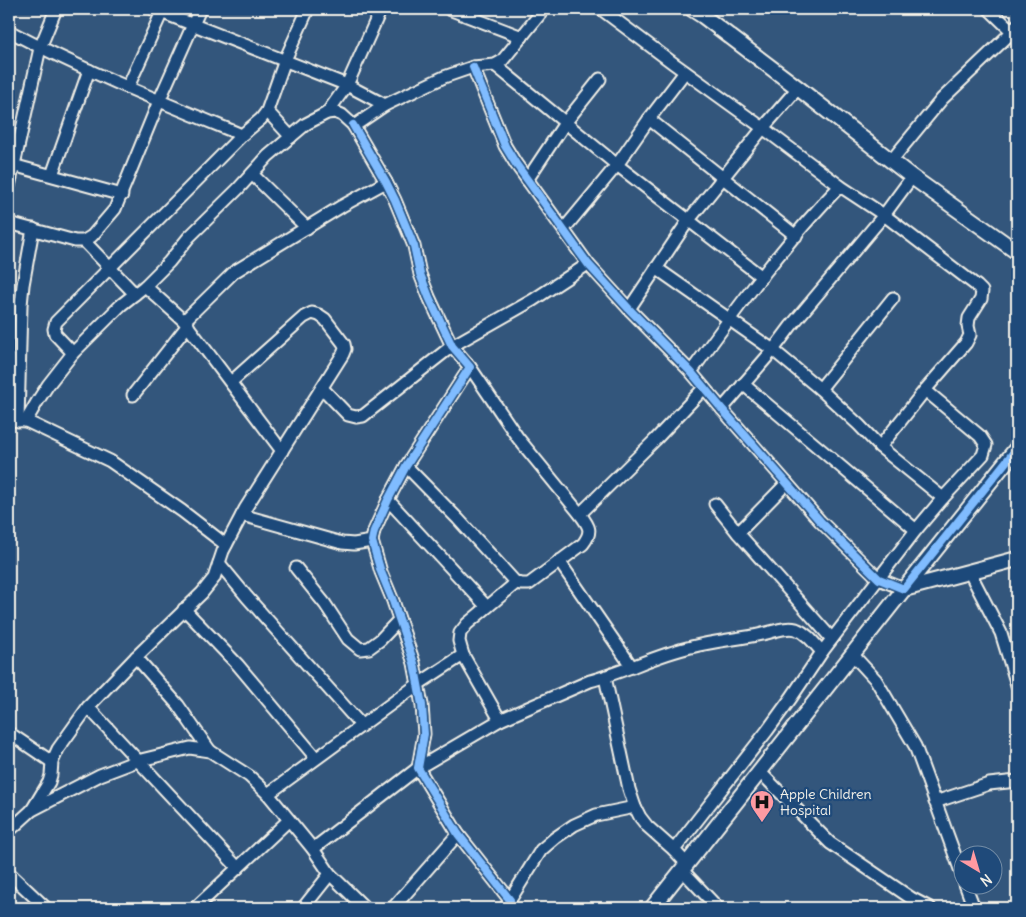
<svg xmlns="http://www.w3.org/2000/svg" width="1026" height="917" font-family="Delius,sans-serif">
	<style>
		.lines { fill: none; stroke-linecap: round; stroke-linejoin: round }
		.minor-casing { stroke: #f4f1e8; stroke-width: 15 }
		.tertiary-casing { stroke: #f4f1e8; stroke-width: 18 }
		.minor { stroke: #1f4a7a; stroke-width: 11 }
		.tertiary { stroke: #1f4a7a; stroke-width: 14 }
		.cycleway-casing { stroke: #1f4a7a; stroke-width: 11 }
		.cycleway { stroke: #80bcff; stroke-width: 8 }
		.labels { text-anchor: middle; stroke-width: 4.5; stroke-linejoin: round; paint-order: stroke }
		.poi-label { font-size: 14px; fill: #f4f1e8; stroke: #1f4a7a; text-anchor: start }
	</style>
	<rect width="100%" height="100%" fill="#33567c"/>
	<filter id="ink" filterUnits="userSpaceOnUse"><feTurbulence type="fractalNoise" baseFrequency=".02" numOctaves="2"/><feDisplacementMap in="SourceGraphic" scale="10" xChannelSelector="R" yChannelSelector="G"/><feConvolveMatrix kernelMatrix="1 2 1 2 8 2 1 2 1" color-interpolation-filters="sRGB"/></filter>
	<g filter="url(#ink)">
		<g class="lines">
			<g class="minor-casing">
				<g id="minor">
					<path d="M153,9L347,85L385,105"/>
					<path d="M449,9L522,37"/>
					<path d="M601,9L673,63L763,128L840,186L884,215L977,286L982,291L981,299L969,318L968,326L970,335L966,343L925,390L880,447"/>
					<path d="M989,9L1017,36"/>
					<path d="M9,31C84,71 164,103 242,135"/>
					<path d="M495,65L617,165L762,277"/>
					<path d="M473,67L505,146L516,164L588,264L629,309L691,372L722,409L820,521L879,579L904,589"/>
					<path d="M128,87L162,12"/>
					<path d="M267,111L291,137"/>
					<path d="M327,113L347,85L381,9"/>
					<path d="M649,119L796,236"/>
					<path d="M353,125L386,182L395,200L414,246L420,274L429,297L452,346L470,367L406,466L388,500L374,531L372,541L381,572L393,601L414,663L422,705L424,734L418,768L458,834L510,900"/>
					<path d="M891,161L942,99L1012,32L1017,25"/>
					<path d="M9,164L122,195"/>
					<path d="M252,174L307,228"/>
					<path d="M52,175L89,70"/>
					<path d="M527,180L565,123L600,79"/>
					<path d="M9,186L19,143L40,48L56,9"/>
					<path d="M9,223L75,241H84L92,236L115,209L159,101L200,9"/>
					<path d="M564,229L617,165L649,119L685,72"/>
					<path d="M84,241L135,294"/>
					<path d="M656,268L773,350L820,389L859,425L880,447L943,498"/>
					<path d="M145,286L184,321"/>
					<path d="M629,309L688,221L763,128L798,88"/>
					<path d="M73,353L55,334L54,329L56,322L242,135L261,119L267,111L285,60L308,9"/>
					<path d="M691,372C737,308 785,242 840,186"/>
					<path d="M743,384L916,530"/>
					<path d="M322,388L348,415L356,417L363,416L452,346L533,300L588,264"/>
					<path d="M820,389L893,298"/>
					<path d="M133,395L188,325"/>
					<path d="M722,409L773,350L791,326L884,215L912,177"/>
					<path d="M9,420L26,421L37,402L48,385L73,353L121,305L145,286L169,262L189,237L238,189L268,156L306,124L327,113L335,112L342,115L353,125L357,124L385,105L444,77L473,67L495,65L502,61L544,9"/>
					<path d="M18,421L21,305L23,285L33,229"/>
					<path d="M26,421L110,461L182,511L226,545"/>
					<path d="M282,451L184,321L234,272L342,206L386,182"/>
					<path d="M406,466L458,519L516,583L522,584H529L583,544C593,531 589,526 580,514L518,438L470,367"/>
					<path d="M388,500L487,607"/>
					<path d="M715,504L738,533L832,639"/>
					<path d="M580,514L655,440L704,388"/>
					<path d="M242,515L342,543L354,544L372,541"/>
					<path d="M738,533L787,483"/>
					<path d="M559,561L632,667"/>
					<path d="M219,563L247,597L361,725"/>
					<path d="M296,568L325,604L348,639L360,649L369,648L380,640L399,620"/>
					<path d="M969,571L1001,633L1017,685"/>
					<path d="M184,609L238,665L316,758"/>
					<path d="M853,655L876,680L915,746L964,880"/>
					<path d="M136,657L178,705L210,751"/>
					<path d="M605,677L629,789L635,807L640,817L647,826L674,850L687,864"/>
					<path d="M88,707L238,868"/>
					<path d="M500,720L463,655L459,641L460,633L467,624L516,583"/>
					<path d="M9,733L52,762"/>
					<path d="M760,772L830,843L911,898L930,908"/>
					<path d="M268,794L417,685L463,655"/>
					<path d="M935,802L989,784L1017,781"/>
					<path d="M32,810L49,782L51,775L52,762L58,749L88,707L136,657L202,593L214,578L223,551L245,509L343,354L345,349L344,344L325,319L319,315L312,313L304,317L231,382"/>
					<path d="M9,831L32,810L100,775L137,761L190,748L210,751L249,776L268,794L313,849L330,874L365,908"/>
					<path d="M313,849L418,768L500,720L590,681C624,672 656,655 691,647C714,641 739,639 762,634C773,632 786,626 796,629C807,633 814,643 822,652"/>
					<path d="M674,850L767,731L791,698L822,652L916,530L943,498L983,455L986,445L980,436L925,390"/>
					<path d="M682,870L718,908"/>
					<path d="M9,873L46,908"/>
					<path d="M965,884L974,908"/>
					<path d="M195,908L289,820"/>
					<path d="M303,908L330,874"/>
					<path d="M393,908L458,834"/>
					<path d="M505,908L541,850L555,838L574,825L596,815L635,807"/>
				</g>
			</g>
			<g class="tertiary-casing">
				<g id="tertiary">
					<path d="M692,9L703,16L798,88L912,177L1017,252"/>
					<path d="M904,589L1017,448"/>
					<path d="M652,908L904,589L1017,559"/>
				</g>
			</g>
			<use href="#minor" class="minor"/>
			<use href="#tertiary" class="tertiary"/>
			<g class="cycleway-casing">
				<g id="cycleway">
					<path d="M473,67L505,146L516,164L588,264L629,309L691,372L722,409L820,521L879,579L904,589L1017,448"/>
					<path d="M353,125L386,182L395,200L414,246L420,274L429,297L452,346L470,367L406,466L388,500L374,531L372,541L381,572L393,601L414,663L422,705L424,734L418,768L458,834L510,900"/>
				</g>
			</g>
			<use href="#cycleway" class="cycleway"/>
		</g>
	</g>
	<defs>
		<g id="hospital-pin" transform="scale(1.25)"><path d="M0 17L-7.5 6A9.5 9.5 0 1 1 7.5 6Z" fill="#ff9aa2" stroke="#1f4a7a"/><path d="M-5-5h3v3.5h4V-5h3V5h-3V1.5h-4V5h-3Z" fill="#111"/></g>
	</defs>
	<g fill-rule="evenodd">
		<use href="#hospital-pin" x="762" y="802"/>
	</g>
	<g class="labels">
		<g class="poi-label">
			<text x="780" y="799">Apple Children<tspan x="780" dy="16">Hospital</tspan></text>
		</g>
	</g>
	<rect width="1026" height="917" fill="none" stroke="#1f4a7a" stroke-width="30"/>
	<rect x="15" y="15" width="996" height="887" fill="none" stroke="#f4f1e8" stroke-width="2" filter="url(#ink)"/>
	<g transform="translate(978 870) rotate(142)"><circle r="24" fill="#1f4a7a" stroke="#748da6"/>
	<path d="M0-4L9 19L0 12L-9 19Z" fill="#ff9aa2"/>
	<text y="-8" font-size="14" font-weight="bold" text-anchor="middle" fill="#f4f1e8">N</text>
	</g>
</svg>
